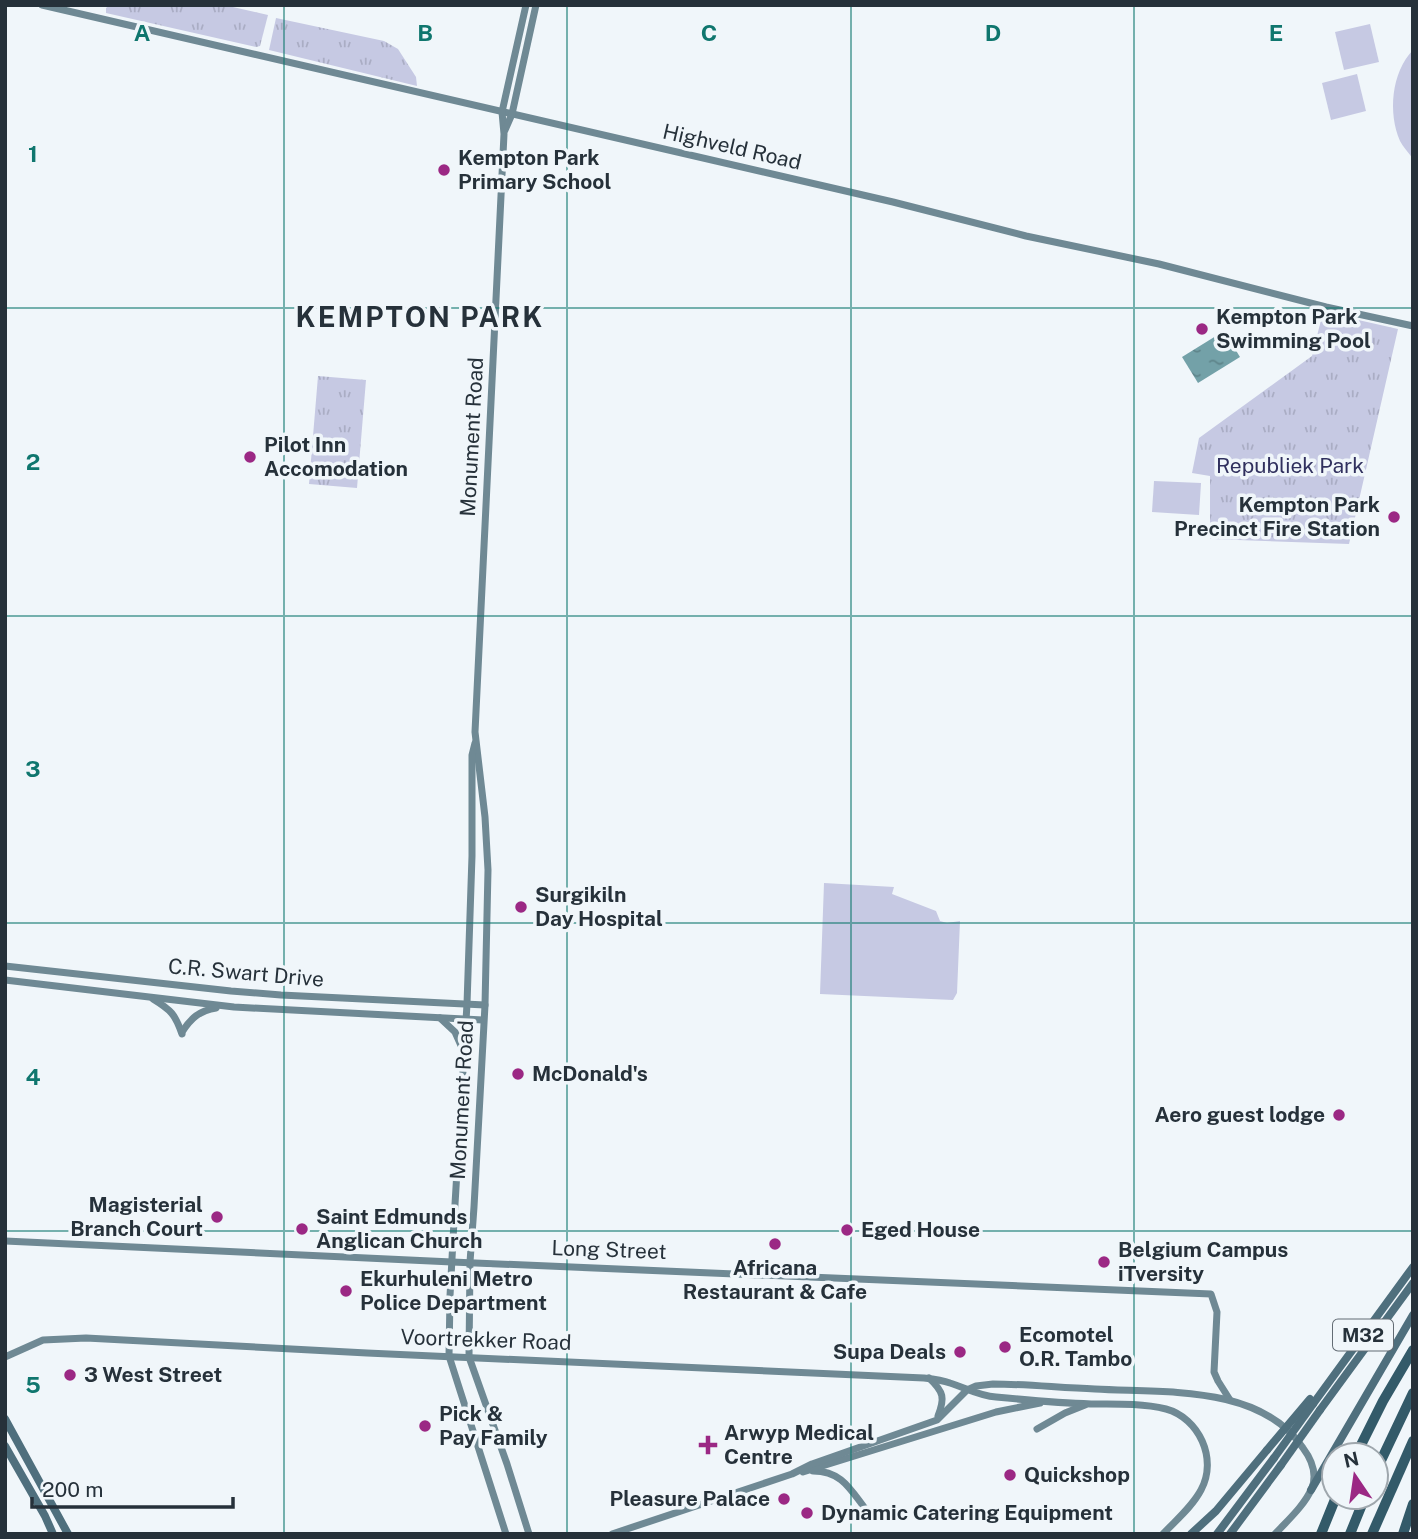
<svg xmlns="http://www.w3.org/2000/svg" width="1418" height="1539" font-family="'Public Sans',sans-serif">
	<style>
		.grass { fill: url(#grass-tufts) }
		.pitch { fill: #c6c9e3 }
		.water { fill: url(#water-ripples) }
		.lines { fill: none; stroke-linecap: round; stroke-linejoin: round }
		.secondary { stroke: #6f8994; stroke-width: 7 }
		.primary { stroke: #4f6f7d; stroke-width: 8 }
		.highway { stroke: #335a69; stroke-width: 10 }
		.primary-bridge { stroke: #4f6f7d; stroke-width: 8 }
		.grid { fill: none; stroke: #0f766e; stroke-width: 2; stroke-opacity: 0.55 }
		.poi-dot { fill: #9b2884; stroke: #f0f6fa; stroke-width: 2.5 }
		.labels { text-anchor: middle; stroke-width: 7; stroke-linejoin: round; paint-order: stroke }
		.shield { fill: #f0f6fa; stroke: #636c74; stroke-width: 2 }
		.shield-label { font-size: 19px; font-weight: bold; fill: #26313a }
		.street-label { font-size: 21px; fill: #26313a; stroke: #f0f6fa }
		.poi-label { font-size: 21px; font-weight: bold; fill: #26313a; stroke: #f0f6fa; text-anchor: start }
		.park-label { font-size: 21px; fill: #30305e; stroke: #f0f6fa }
		.district-label { font-size: 28px; font-weight: bold; letter-spacing: 2px; fill: #26313a; stroke: #f0f6fa }
		.grid-label { font-size: 23px; text-anchor: middle; font-weight: bold; fill: #0f766e; stroke: #f0f6fa; stroke-width: 7; stroke-linejoin: round; paint-order: stroke }
	</style>
	<defs>
		<pattern id="grass-tufts" width="24" height="20" patternUnits="userSpaceOnUse" patternTransform="scale(1.75)"><rect width="24" height="20" fill="#c6c9e3"/><path d="M3 7l-1-3M5 7V3M7 7l1-3M15 17l-1-3M17 17v-4M19 17l1-3" fill="none" stroke="#aaadc4"/></pattern>
		<pattern id="water-ripples" width="26" height="14" patternUnits="userSpaceOnUse" patternTransform="scale(1.75)"><rect width="26" height="14" fill="#73a1a8"/><path d="M2 4q2-2 4 0t4 0M15 11q2-2 4 0t4 0" fill="none" stroke="#5e848a"/></pattern>
	</defs>
	<rect width="100%" height="100%" fill="#f0f6fa"/>
	<g class="grass">
		<path d="M110,5H224L268,15L260,46L256,47L106,13V8Z"/>
		<path d="M276,18L384,41L398,49L416,77L417,86L269,50Z"/>
		<path d="M1323,312L1398,329L1349,544L1210,539V476L1192,473L1199,438L1312,356Z"/>
		<path d="M318,376L366,380L357,488L309,484Z"/>
	</g>
	<g class="pitch">
		<path d="M1370,24L1379,62L1344,70L1335,32Z"/>
		<path d="M1413,50V159C1409,153 1403,147 1400,141C1388,113 1391,73 1413,50Z"/>
		<path d="M1357,74L1366,111L1331,120L1322,83Z"/>
		<path d="M1154,481L1201,483L1199,515L1152,512Z"/>
		<path d="M824,883L894,887L892,894L936,911L940,921L947,923L960,921L957,993L953,1000L820,994Z"/>
	</g>
	<path class="water" d="M1224,331L1240,357L1198,383L1182,357Z"/>
	<g class="lines">
		<g class="secondary">
			<path d="M42,5L893,202L1026,236L1159,264L1326,307L1413,326"/>
			<path d="M526,5L502,112L504,134L475,732L485,817L488,870L485,1005L474,1207L470,1262L469,1357L507,1464L529,1534"/>
			<path d="M505,130L512,114L536,5"/>
			<path d="M475,743L472,755V856L467,1004L454,1221L450,1296L449,1356L506,1534"/>
			<path d="M5,966L231,991L281,995L485,1005"/>
			<path d="M5,980L234,1007L483,1020"/>
			<path d="M153,999C171,1010 175,1014 182,1034"/>
			<path d="M440,1018L455,1032L463,1050"/>
			<path d="M182,1032C191,1018 199,1011 216,1008"/>
			<path d="M5,1241L452,1262L1211,1294L1217,1312L1214,1372L1218,1381L1230,1400"/>
			<path d="M5,1357L43,1340L86,1338L367,1353L924,1378C933,1379 942,1380 950,1383C966,1388 979,1396 996,1397C1027,1400 1060,1403 1091,1404C1115,1404 1142,1403 1166,1409C1199,1418 1218,1459 1201,1490C1192,1507 1176,1520 1163,1534"/>
			<path d="M929,1378C944,1392 945,1398 938,1416"/>
			<path d="M1037,1429L1065,1413L1085,1405"/>
			<path d="M813,1471C840,1471 849,1487 864,1507"/>
			<path d="M803,1472L996,1412L1040,1403"/>
			<path d="M612,1534L792,1474L812,1464L937,1420L967,1390L976,1386L993,1384C1027,1384 1061,1388 1095,1389C1163,1393 1260,1384 1303,1448C1312,1460 1317,1474 1312,1488C1304,1506 1288,1520 1275,1534"/>
		</g>
		<g class="primary">
			<path d="M1313,1404L1413,1267"/>
			<path d="M1320,1410L1413,1283"/>
			<path d="M5,1419L68,1534"/>
			<path d="M5,1446L45,1516L53,1534"/>
			<path d="M1311,1490L1413,1315"/>
			<path d="M1191,1534L1216,1511L1267,1450"/>
			<path d="M1217,1534L1274,1458"/>
			<path d="M1230,1534L1281,1465"/>
		</g>
		<g class="highway">
			<path d="M1356,1455L1383,1401L1413,1350"/>
			<path d="M1376,1471L1413,1393"/>
			<path d="M1321,1534L1336,1497"/>
			<path d="M1350,1534L1365,1497"/>
			<path d="M1372,1534L1413,1441"/>
			<path d="M1403,1534L1413,1504"/>
		</g>
		<g class="primary-bridge">
			<path d="M1267,1450L1310,1399"/>
			<path d="M1274,1458L1313,1404"/>
			<path d="M1281,1465L1320,1410"/>
		</g>
	</g>
	<path class="grid" d="M284,5V1534M567,5V1534M851,5V1534M1134,5V1534M5,308H1413M5,616H1413M5,923H1413M5,1231H1413"/>
	<g class="poi-dot">
		<circle cx="444" cy="170" r="7"/>
		<circle cx="1202" cy="329" r="7"/>
		<circle cx="250" cy="457" r="7"/>
		<circle cx="1394" cy="517" r="7"/>
		<circle cx="521" cy="907" r="7"/>
		<circle cx="518" cy="1074" r="7"/>
		<circle cx="1339" cy="1115" r="7"/>
		<circle cx="217" cy="1217" r="7"/>
		<circle cx="302" cy="1229" r="7"/>
		<circle cx="847" cy="1230" r="7"/>
		<circle cx="775" cy="1244" r="7"/>
		<circle cx="1104" cy="1262" r="7"/>
		<circle cx="346" cy="1291" r="7"/>
		<circle cx="1005" cy="1347" r="7"/>
		<circle cx="960" cy="1352" r="7"/>
		<circle cx="70" cy="1375" r="7"/>
		<circle cx="425" cy="1426" r="7"/>
		<path d="M704.5 1434.5h7v7h7v7h-7v7h-7v-7h-7v-7h7z"/>
		<circle cx="1010" cy="1475" r="7"/>
		<circle cx="784" cy="1499" r="7"/>
		<circle cx="807" cy="1513" r="7"/>
	</g>
	<g class="labels">
		<rect class="shield" x="1333" y="1319.5" width="60" height="31" rx="5"/>
		<g class="shield-label">
			<text x="1363" y="1342">M32</text>
		</g>
		<g class="street-label">
			<text transform="translate(732 147) rotate(13)" y="7">Highveld Road</text>
			<text transform="translate(472 437) rotate(-87)" y="7">Monument Road</text>
			<text transform="translate(246 973) rotate(5)" y="7">C.R. Swart Drive</text>
			<text transform="translate(462 1100) rotate(-87)" y="7">Monument Road</text>
			<text transform="translate(609 1250) rotate(2)" y="7">Long Street</text>
			<text transform="translate(486 1340) rotate(2)" y="7">Voortrekker Road</text>
		</g>
		<g class="poi-label">
			<text x="458" y="165">Kempton Park<tspan x="458" dy="24">Primary School</tspan></text>
			<text x="1216" y="324">Kempton Park<tspan x="1216" dy="24">Swimming Pool</tspan></text>
			<text x="264" y="452">Pilot Inn<tspan x="264" dy="24">Accomodation</tspan></text>
			<text x="1380" y="512" text-anchor="end">Kempton Park<tspan x="1380" dy="24">Precinct Fire Station</tspan></text>
			<text x="535" y="902">Surgikiln<tspan x="535" dy="24">Day Hospital</tspan></text>
			<text x="532" y="1081">McDonald's</text>
			<text x="1325" y="1122" text-anchor="end">Aero guest lodge</text>
			<text x="203" y="1212" text-anchor="end">Magisterial<tspan x="203" dy="24">Branch Court</tspan></text>
			<text x="316" y="1224">Saint Edmunds<tspan x="316" dy="24">Anglican Church</tspan></text>
			<text x="861" y="1237">Eged House</text>
			<text x="1118" y="1257">Belgium Campus<tspan x="1118" dy="24">iTversity</tspan></text>
			<text x="775" y="1275" text-anchor="middle">Africana<tspan x="775" dy="24">Restaurant &amp; Cafe</tspan></text>
			<text x="360" y="1286">Ekurhuleni Metro<tspan x="360" dy="24">Police Department</tspan></text>
			<text x="1019" y="1342">Ecomotel<tspan x="1019" dy="24">O.R. Tambo</tspan></text>
			<text x="946" y="1359" text-anchor="end">Supa Deals</text>
			<text x="84" y="1382">3 West Street</text>
			<text x="439" y="1421">Pick &amp;<tspan x="439" dy="24">Pay Family</tspan></text>
			<text x="724" y="1440">Arwyp Medical<tspan x="724" dy="24">Centre</tspan></text>
			<text x="1024" y="1482">Quickshop</text>
			<text x="770" y="1506" text-anchor="end">Pleasure Palace</text>
			<text x="821" y="1520">Dynamic Catering Equipment</text>
		</g>
		<g class="park-label">
			<text x="1290" y="473">Republiek Park</text>
		</g>
		<g class="district-label">
			<text x="420" y="327">KEMPTON PARK</text>
		</g>
	</g>
	<g class="grid-label">
		<text x="142" y="41">A</text>
		<text x="425" y="41">B</text>
		<text x="709" y="41">C</text>
		<text x="993" y="41">D</text>
		<text x="1276" y="41">E</text>
		<text x="33" y="162">1</text>
		<text x="33" y="470">2</text>
		<text x="33" y="777">3</text>
		<text x="33" y="1085">4</text>
		<text x="33" y="1393">5</text>
	</g>
	<rect width="1418" height="1539" fill="none" stroke="#26313a" stroke-width="14"/>
	<g transform="translate(1355 1476) rotate(347)"><circle r="33" fill="#f0f6fa" stroke="#9fa7ad" stroke-width="2"/>
	<path d="M0-5L12 26L0 18L-12 26Z" fill="#9b2884"/>
	<text y="-10" font-size="19" font-weight="bold" text-anchor="middle" fill="#26313a">N</text>
	</g>
	<path d="M32 1497v10h201v-10" fill="none" stroke="#26313a" stroke-width="3.5"/>
	<text x="42" y="1497" font-size="21" fill="#26313a" stroke="#f0f6fa" stroke-width="5" paint-order="stroke">200 m</text>
</svg>
